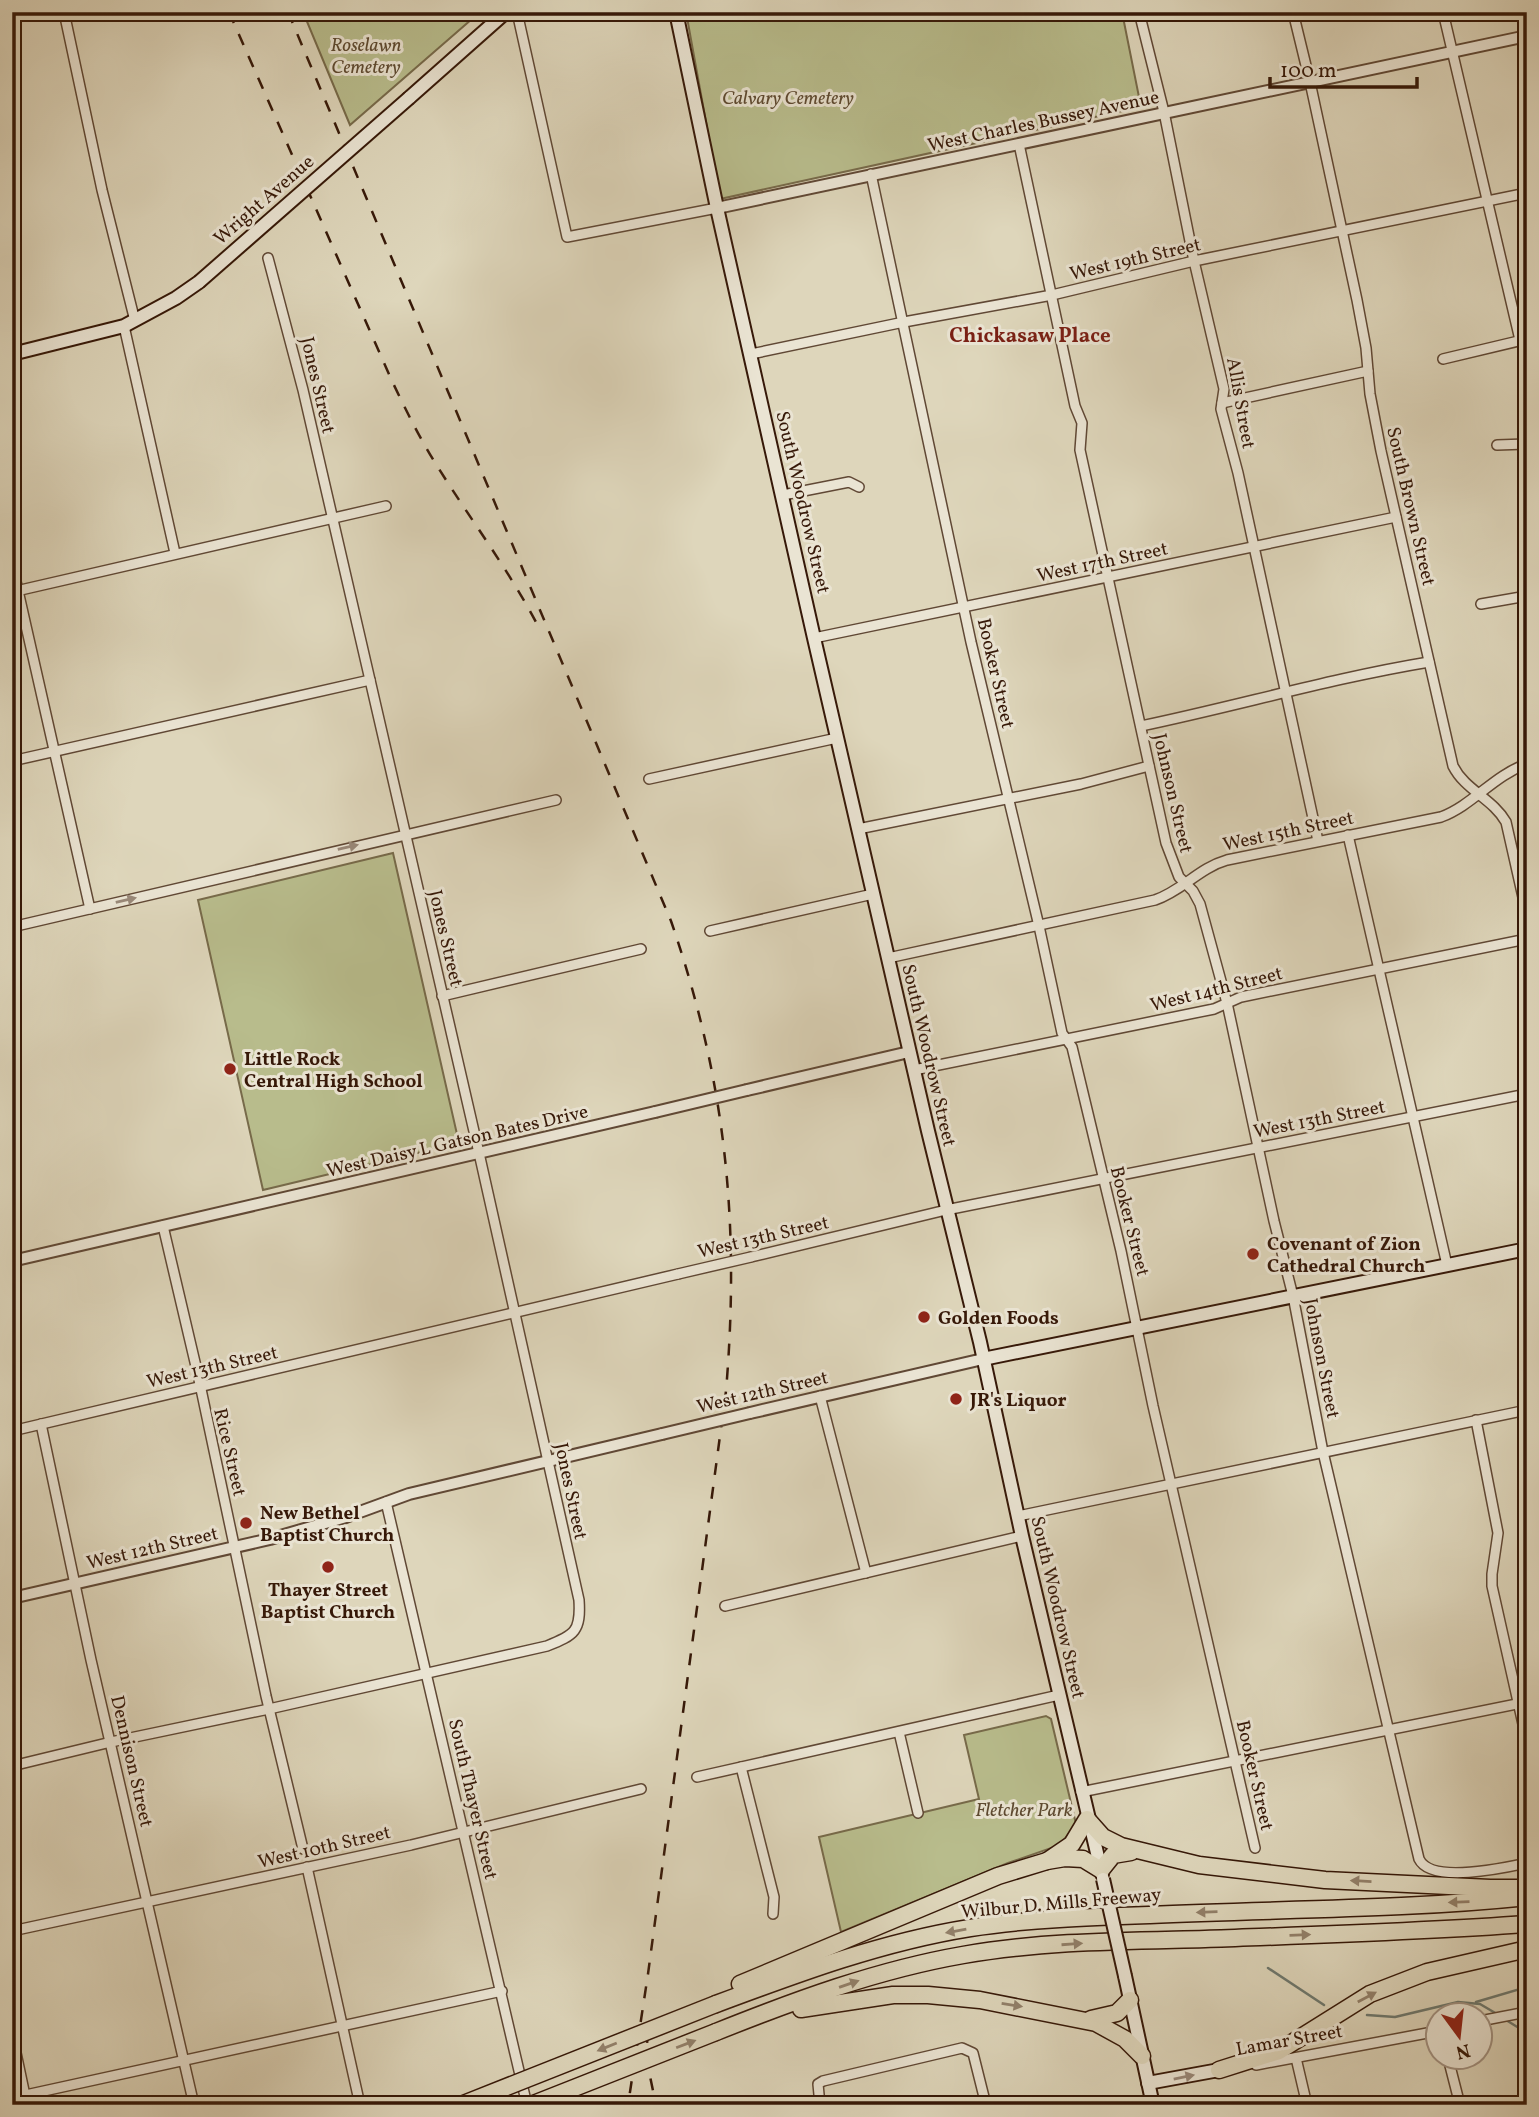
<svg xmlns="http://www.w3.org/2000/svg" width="1539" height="2117" font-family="Vollkorn,serif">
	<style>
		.green { fill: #b8bc8c; stroke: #776a4a; stroke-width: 2 }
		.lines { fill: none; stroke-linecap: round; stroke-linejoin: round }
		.stream { stroke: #6e796f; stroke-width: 2.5 }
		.minor-casing { stroke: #604835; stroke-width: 12 }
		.tertiary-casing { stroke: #604835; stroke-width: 14 }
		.secondary-casing { stroke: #361808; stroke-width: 16 }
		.motorway-casing { stroke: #361808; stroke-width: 19 }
		.minor { stroke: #eae4d3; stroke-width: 9 }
		.tertiary { stroke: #eae4d3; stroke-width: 10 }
		.secondary { stroke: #eae4d3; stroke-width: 12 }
		.motorway { stroke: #ded6bb; stroke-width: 16 }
		.rail { stroke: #361808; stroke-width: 2.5; stroke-dasharray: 12 12; stroke-linecap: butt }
		.minor-bridge-casing { stroke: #604835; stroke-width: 12; stroke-linecap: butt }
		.tertiary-bridge-casing { stroke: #604835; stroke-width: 14; stroke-linecap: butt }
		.secondary-bridge-casing { stroke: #361808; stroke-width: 16; stroke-linecap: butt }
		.motorway-bridge-casing { stroke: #361808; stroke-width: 19; stroke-linecap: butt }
		.minor-bridge { stroke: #eae4d3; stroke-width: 9 }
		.tertiary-bridge { stroke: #eae4d3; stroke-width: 10 }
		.secondary-bridge { stroke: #eae4d3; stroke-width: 12 }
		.motorway-bridge { stroke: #ded6bb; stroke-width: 16 }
		.oneway { fill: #998878 }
		.oneway2 { fill: #92806a }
		.poi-dot { fill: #8f2418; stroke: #eae4d3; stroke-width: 2.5 }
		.labels { text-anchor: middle; stroke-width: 6; stroke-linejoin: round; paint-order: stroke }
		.park-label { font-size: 19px; font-style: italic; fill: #5d4930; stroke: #eae4d3 }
		.street-label { font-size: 19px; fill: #361808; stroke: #eae4d3 }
		.poi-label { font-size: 19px; font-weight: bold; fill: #361808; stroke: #eae4d3; text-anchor: start }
		.neighbourhood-label { font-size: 21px; font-weight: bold; fill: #7a1f14; stroke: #eae4d3 }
	</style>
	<rect width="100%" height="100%" fill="#ded6bb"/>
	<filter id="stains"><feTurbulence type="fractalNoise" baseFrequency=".00286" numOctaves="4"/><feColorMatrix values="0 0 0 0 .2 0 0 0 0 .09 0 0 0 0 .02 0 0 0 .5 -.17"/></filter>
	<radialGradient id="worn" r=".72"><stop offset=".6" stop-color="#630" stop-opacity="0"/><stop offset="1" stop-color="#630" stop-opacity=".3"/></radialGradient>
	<g class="green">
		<path d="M303,12H480L350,125Z"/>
		<path d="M686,12H1122L1141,107L720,199Z"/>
		<path d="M393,853L459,1143L263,1190L198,900Z"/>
		<path d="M1046,1716L1051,1719L1076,1824L1060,1845L1008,1863L841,1932L819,1837L979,1799L964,1735Z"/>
	</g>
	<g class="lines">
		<g class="stream">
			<path d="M1268,1968L1324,2005"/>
			<path d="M1476,2002L1527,1987"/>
			<path d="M1367,2015L1395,2017L1458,2002L1480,2004L1497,2014"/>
			<path d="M1506,2020L1527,2033"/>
		</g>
		<g class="minor-casing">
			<g id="minor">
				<path d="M64,12L102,190L135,321"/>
				<path d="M517,12L567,237L717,208"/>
				<path d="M1139,12L1164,112L1194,261L1224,389L1221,409L1238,473L1318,841"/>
				<path d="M1293,12L1310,82L1357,300L1366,348L1370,394L1381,451L1453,766C1465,790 1493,799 1506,822L1527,915"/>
				<path d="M1443,12L1520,340"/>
				<path d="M1019,144L1075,406L1082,423L1080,450L1166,843L1179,877L1193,891L1200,904L1227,1003L1274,1221L1293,1296L1323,1452L1419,1859C1431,1884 1504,1868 1527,1863"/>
				<path d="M871,174L971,642L1039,926L1062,1033L1072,1047L1121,1251L1153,1406L1255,1848"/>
				<path d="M124,326L175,553"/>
				<path d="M751,354L904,322L1052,295L1194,261L1527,193"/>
				<path d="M1443,359L1527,339"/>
				<path d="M1222,403L1368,371"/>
				<path d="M1497,445L1527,444"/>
				<path d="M783,495L849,482L859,487"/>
				<path d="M12,564L90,909"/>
				<path d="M12,592L386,506"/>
				<path d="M1481,604L1527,596"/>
				<path d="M814,638L1396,517"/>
				<path d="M1141,726C1237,706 1332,678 1429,662"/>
				<path d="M12,761L370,680"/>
				<path d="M649,779L837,738"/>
				<path d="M858,829L1081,784L1149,766"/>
				<path d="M1348,835L1447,1265"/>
				<path d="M12,927L556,800"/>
				<path d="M710,931L873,894"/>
				<path d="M888,958L1155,900C1182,891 1199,868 1227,860L1441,817C1473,805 1494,775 1527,764"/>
				<path d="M442,996L641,949"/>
				<path d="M914,1070L1214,1009L1241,997L1527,939"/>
				<path d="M163,1226L198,1375L266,1696L303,1849"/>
				<path d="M751,1257L946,1210L1527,1094"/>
				<path d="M820,1396L866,1573"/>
				<path d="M1476,1420L1498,1533L1492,1574V1586L1527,1742"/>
				<path d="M41,1424L91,1660L194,2105"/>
				<path d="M12,1431L678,1274"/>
				<path d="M386,1502L527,2105"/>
				<path d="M1018,1516L1527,1410"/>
				<path d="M725,1606L1022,1536"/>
				<path d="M899,1732L918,1813"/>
				<path d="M12,1766L111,1742L269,1709L547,1646C575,1635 581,1631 579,1600L479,1153L370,680L303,390L268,258"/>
				<path d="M741,1767L774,1897L773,1914"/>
				<path d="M697,1777L1059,1695"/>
				<path d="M1081,1792L1527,1702"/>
				<path d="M307,1867L360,2105"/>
				<path d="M12,1931L411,1845L641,1789"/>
				<path d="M1480,2021L1527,2012"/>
				<path d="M12,2034L27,2105"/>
				<path d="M1296,2058L1307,2105"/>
				<path d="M1448,2058L1460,2105"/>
				<path d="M1256,2065L1438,2031"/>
				<path d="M12,2098L502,1991"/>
				<path d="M820,2105L818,2084L823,2081L962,2048L973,2053L986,2105"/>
			</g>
		</g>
		<g class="tertiary-casing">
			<g id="tertiary">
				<path d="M717,208L1527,36"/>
				<path d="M747,1090L909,1052"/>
				<path d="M12,1261L655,1112"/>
				<path d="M750,1413L983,1359"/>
				<path d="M12,1598L270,1539L346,1517L409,1494L662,1434"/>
			</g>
		</g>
		<g class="secondary-casing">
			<g id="secondary">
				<path d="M676,12L717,208L814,638L928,1131L980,1342L1022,1536L1102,1874"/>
				<path d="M409,98L506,12"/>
				<path d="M12,354L124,326L176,298L199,282"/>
				<path d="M983,1359L1527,1249"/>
				<path d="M1125,1976L1153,2105"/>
				<path d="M1148,2083L1219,2070"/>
			</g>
		</g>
		<g class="motorway-casing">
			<g id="motorway">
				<path d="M1047,1861L1072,1844L1087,1819L1103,1837L1121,1846L1199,1865L1325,1880L1490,1888H1527"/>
				<path d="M740,1984L998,1876L1047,1861L1065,1858L1083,1859L1101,1870L1113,1855L1131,1852"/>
				<path d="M716,2004C799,1973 882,1942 970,1928C1029,1919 1090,1917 1150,1915C1275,1909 1402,1910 1527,1897"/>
				<path d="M801,2009L893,1995H928L980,2000L1096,2023L1125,2039L1142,2056"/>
				<path d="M1091,2019L1117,2013L1130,2000"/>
				<path d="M716,2032C796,2000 877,1970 963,1955C1042,1941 1124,1941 1205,1939C1312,1935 1420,1932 1527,1924"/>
				<path d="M1219,2070L1279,2051L1370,1994L1427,1972L1527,1949"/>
			</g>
		</g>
		<use href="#minor" class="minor"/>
		<use href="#tertiary" class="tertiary"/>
		<use href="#secondary" class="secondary"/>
		<use href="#motorway" class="motorway"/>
		<g class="rail">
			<path d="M229,12L392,381C405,408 418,435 434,461C468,516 507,567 537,624"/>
			<path d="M288,12L671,921C726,1081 740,1223 726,1391L648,1974L628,2105"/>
			<path d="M648,2031L646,2057L656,2105"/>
		</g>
		<g class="minor-bridge-casing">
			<path id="minor-bridge" d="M678,1274L751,1257"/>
		</g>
		<g class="tertiary-bridge-casing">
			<g id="tertiary-bridge">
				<path d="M655,1112L747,1090"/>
				<path d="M662,1434L750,1413"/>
			</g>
		</g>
		<g class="secondary-bridge-casing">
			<g id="secondary-bridge">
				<path d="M199,282L409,98"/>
				<path d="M1103,1879L1125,1976"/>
			</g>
		</g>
		<g class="motorway-bridge-casing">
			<g id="motorway-bridge">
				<path d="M461,2105L716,2004"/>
				<path d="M531,2105L716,2032"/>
			</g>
		</g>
		<use href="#minor-bridge" class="minor-bridge"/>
		<use href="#tertiary-bridge" class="tertiary-bridge"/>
		<use href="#secondary-bridge" class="secondary-bridge"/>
		<use href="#motorway-bridge" class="motorway-bridge"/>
	</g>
	<defs><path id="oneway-solid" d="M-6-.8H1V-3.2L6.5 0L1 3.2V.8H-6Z" transform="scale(1.75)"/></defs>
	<g class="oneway">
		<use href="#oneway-solid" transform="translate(348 847) rotate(-13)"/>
		<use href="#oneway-solid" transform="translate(126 900) rotate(-13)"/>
		<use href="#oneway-solid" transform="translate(1184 2077) rotate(-11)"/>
	</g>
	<g class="oneway2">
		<use href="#oneway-solid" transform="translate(1361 1881) rotate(-177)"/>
		<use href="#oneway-solid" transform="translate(1459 1902) rotate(178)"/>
		<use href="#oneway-solid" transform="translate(1207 1912) rotate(178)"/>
		<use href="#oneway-solid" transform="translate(956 1931) rotate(170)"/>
		<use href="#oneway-solid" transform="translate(1300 1935) rotate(-2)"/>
		<use href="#oneway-solid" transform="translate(1072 1944) rotate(-4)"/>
		<use href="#oneway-solid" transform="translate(849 1984) rotate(-19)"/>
		<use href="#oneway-solid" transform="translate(1367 1997) rotate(-28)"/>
		<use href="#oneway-solid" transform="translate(1012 2005) rotate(9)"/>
		<use href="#oneway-solid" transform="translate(686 2044) rotate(-21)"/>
		<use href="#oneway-solid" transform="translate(607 2047) rotate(158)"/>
	</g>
	<g class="poi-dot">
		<circle cx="230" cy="1069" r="7"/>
		<circle cx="1253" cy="1254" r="7"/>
		<circle cx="924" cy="1317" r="7"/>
		<circle cx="956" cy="1399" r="7"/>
		<circle cx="246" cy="1523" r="7"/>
		<circle cx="328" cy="1567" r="7"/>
	</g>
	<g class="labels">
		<g class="park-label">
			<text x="366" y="51">Roselawn<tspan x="366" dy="22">Cemetery</tspan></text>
			<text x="788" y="104">Calvary Cemetery</text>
			<text x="1024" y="1816">Fletcher Park</text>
		</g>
		<g class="street-label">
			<text transform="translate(1043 120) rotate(-12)" y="7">West Charles Bussey Avenue</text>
			<text transform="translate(263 199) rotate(-41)" y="7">Wright Avenue</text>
			<text transform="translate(1135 258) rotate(-13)" y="7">West 19th Street</text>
			<text transform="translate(319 385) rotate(77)" y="7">Jones Street</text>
			<text transform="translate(1242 403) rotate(80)" y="7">Allis Street</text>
			<text transform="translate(804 502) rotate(77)" y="7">South Woodrow Street</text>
			<text transform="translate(1412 506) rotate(77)" y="7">South Brown Street</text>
			<text transform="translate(1102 561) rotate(-12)" y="7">West 17th Street</text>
			<text transform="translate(997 673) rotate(77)" y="7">Booker Street</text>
			<text transform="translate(1174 793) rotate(77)" y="7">Johnson Street</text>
			<text transform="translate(1288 830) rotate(-12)" y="7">West 15th Street</text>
			<text transform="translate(447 938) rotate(77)" y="7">Jones Street</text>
			<text transform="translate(1216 988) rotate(-14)" y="7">West 14th Street</text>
			<text transform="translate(930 1055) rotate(77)" y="7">South Woodrow Street</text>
			<text transform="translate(1319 1118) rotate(-11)" y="7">West 13th Street</text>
			<text transform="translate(457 1140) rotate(-13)" y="7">West Daisy L Gatson Bates Drive</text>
			<text transform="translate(1131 1221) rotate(76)" y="7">Booker Street</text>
			<text transform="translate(763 1236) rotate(-13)" y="7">West 13th Street</text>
			<text transform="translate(1323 1358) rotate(79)" y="7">Johnson Street</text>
			<text transform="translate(212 1366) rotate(-13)" y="7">West 13th Street</text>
			<text transform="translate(762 1391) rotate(-13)" y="7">West 12th Street</text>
			<text transform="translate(231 1452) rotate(77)" y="7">Rice Street</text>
			<text transform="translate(572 1491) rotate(78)" y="7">Jones Street</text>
			<text transform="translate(152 1547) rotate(-13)" y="7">West 12th Street</text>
			<text transform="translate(1059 1607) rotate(77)" y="7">South Woodrow Street</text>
			<text transform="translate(133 1761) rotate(77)" y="7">Dennison Street</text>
			<text transform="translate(1256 1775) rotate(77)" y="7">Booker Street</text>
			<text transform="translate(474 1799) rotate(77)" y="7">South Thayer Street</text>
			<text transform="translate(324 1846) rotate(-13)" y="7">West 10th Street</text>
			<text transform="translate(1061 1902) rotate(-5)" y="7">Wilbur D. Mills Freeway</text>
			<text transform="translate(1289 2039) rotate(-10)" y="7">Lamar Street</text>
		</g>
		<g class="poi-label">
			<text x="244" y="1065">Little Rock<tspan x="244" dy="22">Central High School</tspan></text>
			<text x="1267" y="1250">Covenant of Zion<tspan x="1267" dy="22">Cathedral Church</tspan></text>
			<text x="938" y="1324">Golden Foods</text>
			<text x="970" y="1406">JR's Liquor</text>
			<text x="260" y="1519">New Bethel<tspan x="260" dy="22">Baptist Church</tspan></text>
			<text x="328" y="1596" text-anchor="middle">Thayer Street<tspan x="328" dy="22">Baptist Church</tspan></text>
		</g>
		<g class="neighbourhood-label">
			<text x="1030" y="342">Chickasaw Place</text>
		</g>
	</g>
	<rect width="1539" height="2117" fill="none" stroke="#ded6bb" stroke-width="42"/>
	<rect x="14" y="14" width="1511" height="2089" fill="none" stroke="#361808" stroke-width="3.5"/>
	<rect x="21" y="21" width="1497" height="2075" fill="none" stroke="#361808" stroke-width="2"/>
	<g transform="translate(1459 2036) rotate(165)"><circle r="33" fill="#eae4d3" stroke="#a29282" stroke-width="2"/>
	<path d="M0-5L12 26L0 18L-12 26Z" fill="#8f2418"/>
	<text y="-10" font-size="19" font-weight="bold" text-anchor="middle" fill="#361808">N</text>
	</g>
	<path d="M1270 77v10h147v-10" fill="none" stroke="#361808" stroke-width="3.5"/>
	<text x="1280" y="77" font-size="21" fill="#361808" stroke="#eae4d3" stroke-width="5" paint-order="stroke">100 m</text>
	<rect width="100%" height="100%" filter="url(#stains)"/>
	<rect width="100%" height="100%" fill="url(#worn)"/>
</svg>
